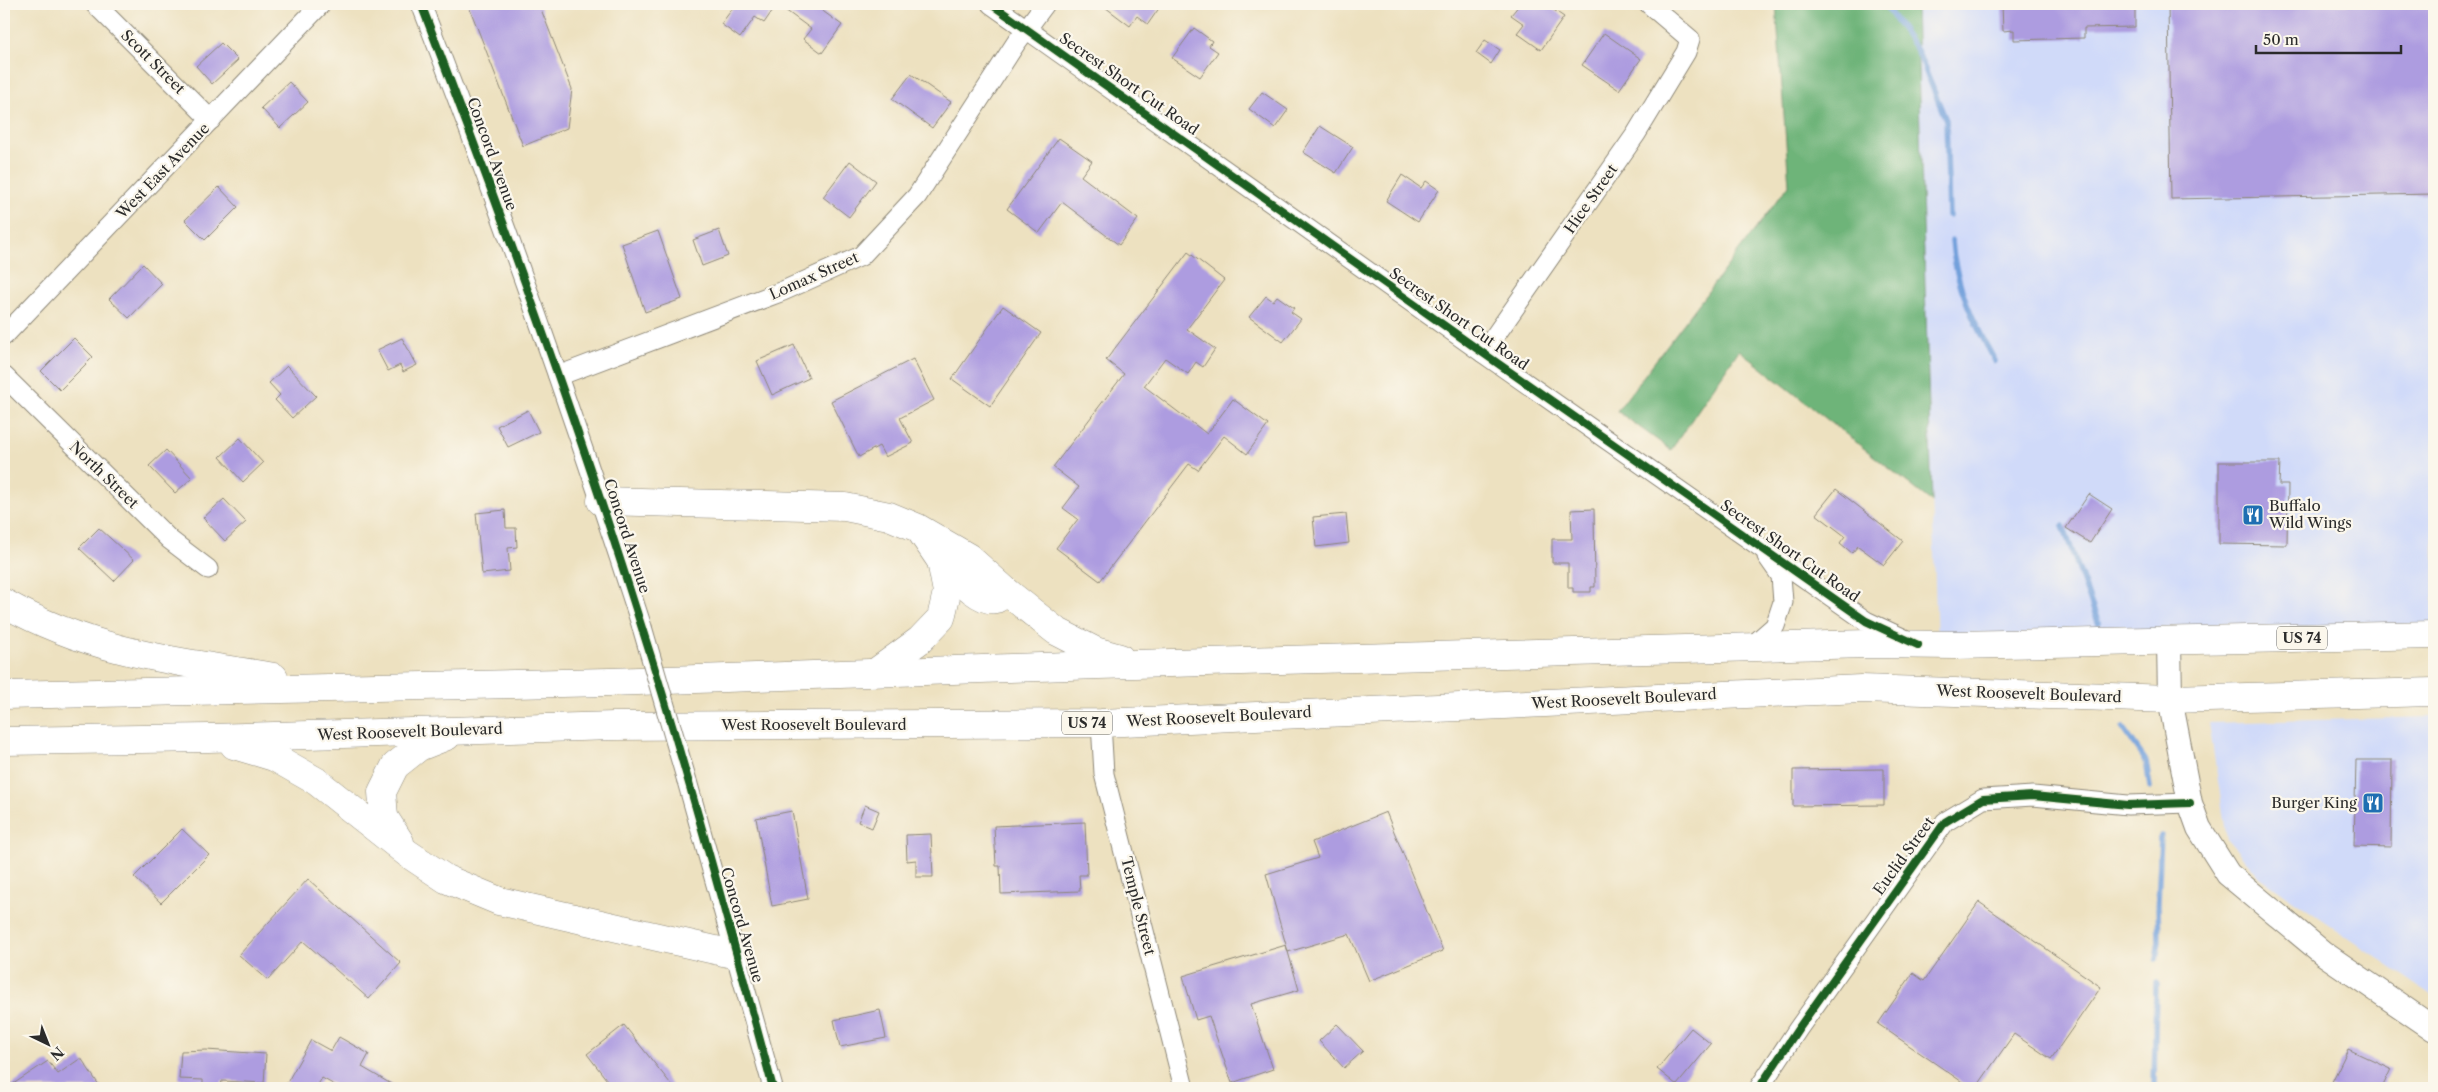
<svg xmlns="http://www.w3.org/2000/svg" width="2438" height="1092" font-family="'Libre Caslon Text',serif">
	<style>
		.built { fill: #d0daf9 }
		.forest { fill: #6eb479; stroke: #4c7052 }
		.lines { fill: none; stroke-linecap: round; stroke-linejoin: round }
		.stream { stroke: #72a0db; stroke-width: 5.5 }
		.building { fill: #ad9ce0 }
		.minor-casing { stroke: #8c8676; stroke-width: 21 }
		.major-casing { stroke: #8c8676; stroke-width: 26 }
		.highway-casing { stroke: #8c8676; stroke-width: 29 }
		.minor { stroke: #fff; stroke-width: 19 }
		.major { stroke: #fff; stroke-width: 24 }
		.highway { stroke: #fff; stroke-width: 28 }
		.minor-bridge-casing { stroke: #8c8676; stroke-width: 21; stroke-linecap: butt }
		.minor-bridge { stroke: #fff; stroke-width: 19 }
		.cycleway-casing { stroke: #fbf7ec; stroke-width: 11 }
		.cycleway { stroke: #1b5e20; stroke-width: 8 }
		.labels { text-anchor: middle; stroke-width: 4.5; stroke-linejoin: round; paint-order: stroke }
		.shield { fill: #fbf7ec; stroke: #696865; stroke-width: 1 }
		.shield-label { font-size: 14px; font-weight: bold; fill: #2b2b2b }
		.street-label { font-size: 15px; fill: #2b2b2b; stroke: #fbf7ec }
		.poi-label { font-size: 15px; fill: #2b2b2b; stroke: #fbf7ec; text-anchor: start }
	</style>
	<rect width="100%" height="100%" fill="#fbf7ec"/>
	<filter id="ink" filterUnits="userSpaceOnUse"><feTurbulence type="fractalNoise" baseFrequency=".02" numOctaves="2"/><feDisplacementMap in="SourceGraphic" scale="10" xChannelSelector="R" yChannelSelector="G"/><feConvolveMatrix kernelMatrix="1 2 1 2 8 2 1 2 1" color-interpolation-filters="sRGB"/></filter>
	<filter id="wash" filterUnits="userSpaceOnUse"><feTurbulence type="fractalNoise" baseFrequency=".0096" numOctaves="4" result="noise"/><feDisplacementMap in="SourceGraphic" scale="20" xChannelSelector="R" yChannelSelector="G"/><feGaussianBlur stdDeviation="1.12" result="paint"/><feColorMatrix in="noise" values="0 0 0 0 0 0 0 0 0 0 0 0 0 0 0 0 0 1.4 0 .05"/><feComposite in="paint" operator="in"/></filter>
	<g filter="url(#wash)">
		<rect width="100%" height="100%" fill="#ede1c0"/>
		<g class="built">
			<path d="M1916,4H2434V626L1937,644Z"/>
			<path d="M2434,717V997L2260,877L2227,839L2209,723Z"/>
		</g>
		<path class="forest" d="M1776,4H1916L1932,502L1739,350L1671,450L1617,411L1789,185Z"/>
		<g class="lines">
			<g class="stream">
				<path d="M1884,4L1917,50L1946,120L1949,215"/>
				<path d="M1952,241C1955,284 1974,323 1995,361"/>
				<path d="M2063,526L2098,622"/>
				<path d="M2123,728L2146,761L2150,787"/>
				<path d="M2156,959L2159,942L2158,904L2161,836"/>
				<path d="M2154,1088L2156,983"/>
			</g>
		</g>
		<g id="blocks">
			<g class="building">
				<path d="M468,4H539L572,89L567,128L523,146Z"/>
				<path d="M736,4H813L842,25L822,53L803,39L811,29L777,4L764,23L755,17L740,38L721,24Z"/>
				<path d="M1101,4H1162L1148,24L1137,16L1130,26Z"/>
				<path d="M1520,4H1545L1564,17L1541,50L1517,33L1524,24L1511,15Z"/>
				<path d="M2002,4H2135V27L2084,28V38L2014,40V30L2003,31Z"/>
				<path d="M2168,4H2434V194L2171,199Z"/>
				<path d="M1194,28L1212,41L1209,46L1218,52L1200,77L1172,58Z"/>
				<path d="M1604,33L1641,59L1619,90L1582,65Z"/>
				<path d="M1485,40L1500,50L1491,64L1476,53Z"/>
				<path d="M221,43L238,60L212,84L196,66Z"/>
				<path d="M911,74L951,102L932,128L892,99Z"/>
				<path d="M289,82L308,102L280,128L261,108Z"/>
				<path d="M1262,92L1288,110L1275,128L1249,109Z"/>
				<path d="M1320,126L1353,147L1336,173L1303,152Z"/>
				<path d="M1059,138L1092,161L1081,176L1138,219L1119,245L1062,202L1039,233L1007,209Z"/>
				<path d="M850,161L876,181L849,217L823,197Z"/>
				<path d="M1402,175L1421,188L1426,181L1439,190L1418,222L1386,201Z"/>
				<path d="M219,187L238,207L205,240L185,220Z"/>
				<path d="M719,230L728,256L702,266L693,240Z"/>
				<path d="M658,231L682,299L645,312L622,244Z"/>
				<path d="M1188,252L1224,280L1187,329L1215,349L1203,367L1196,362L1188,374L1165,358L1144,386L1207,434L1233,399L1268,425L1247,454L1224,436L1198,470L1189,464L1100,581L1056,548L1078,519L1063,508L1079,487L1053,467L1124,374L1106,360Z"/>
				<path d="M143,264L162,284L129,318L109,299Z"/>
				<path d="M1266,296L1273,301L1277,296L1294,308L1291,312L1301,319L1283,342L1249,317Z"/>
				<path d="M1003,306L1041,333L990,406L952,379Z"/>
				<path d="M74,338L93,357L60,390L41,371Z"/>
				<path d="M402,338L417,365L403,372L400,365L388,371L377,350Z"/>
				<path d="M794,345L809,378L772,395L757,361Z"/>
				<path d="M913,359L934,400L900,418L913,443L885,457L879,446L859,457L831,401Z"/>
				<path d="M287,366L316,396L292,418L275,400L280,395L269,383Z"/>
				<path d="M528,410L539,432L508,447L497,426Z"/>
				<path d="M240,438L263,463L243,482L220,457Z"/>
				<path d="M166,450L192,478L175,493L149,466Z"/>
				<path d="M2219,462H2280L2279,485H2288L2287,545L2219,544Z"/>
				<path d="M1836,489L1903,541L1884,565L1858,546L1852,553L1840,543L1845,536L1816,514Z"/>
				<path d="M2089,494L2112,509L2090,543L2066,528Z"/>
				<path d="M224,499L246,522L225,541L203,518Z"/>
				<path d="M1594,509L1595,587H1591V592H1573V588H1568V563H1552V539H1572L1571,510Z"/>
				<path d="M505,510L506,528H516L517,547L508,548L510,571L482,574L476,513Z"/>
				<path d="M1346,514L1349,543L1316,547L1313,517Z"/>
				<path d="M99,528L134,560L114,581L79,548Z"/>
				<path d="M2356,760H2392L2391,847L2354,846Z"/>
				<path d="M1884,769V805L1793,806V770Z"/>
				<path d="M865,805L879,811L872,828L858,822Z"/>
				<path d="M792,811L808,899L772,906L756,818Z"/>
				<path d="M1386,812L1443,951L1369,981L1349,934L1288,952L1266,874L1318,858L1312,842Z"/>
				<path d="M1085,822L1087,875H1079L1080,891L1001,894L1000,866H996L994,826Z"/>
				<path d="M182,829L209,855L161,903L134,877Z"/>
				<path d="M931,834L933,877H916V860L907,861L906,835Z"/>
				<path d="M308,879L401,963L369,999L303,941L268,980L239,955Z"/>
				<path d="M1979,902L2101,987L2051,1059L2014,1034L1976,1088H1971L1878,1024L1913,973L1924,981Z"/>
				<path d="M1286,945L1299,990L1251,1004L1273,1069L1232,1083L1209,1016L1196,1020L1183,976Z"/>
				<path d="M880,1010L886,1038L840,1047L834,1020Z"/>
				<path d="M1337,1024L1363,1051L1344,1068L1319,1041Z"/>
				<path d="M624,1025L674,1088H613L587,1054Z"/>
				<path d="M1691,1028L1711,1044L1677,1085L1657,1069Z"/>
				<path d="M339,1037L369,1054L362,1067L398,1088H340L322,1078L316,1088H284L311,1040L331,1051Z"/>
				<path d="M2348,1049L2391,1069L2382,1088H2329Z"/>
				<path d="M206,1050L266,1054L264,1083L222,1081L221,1086L203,1085V1080L179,1079L181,1051Z"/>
				<path d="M81,1058L101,1088H7L48,1061L58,1074Z"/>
			</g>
		</g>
	</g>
	<g filter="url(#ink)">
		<use href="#blocks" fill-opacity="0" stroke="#8c8676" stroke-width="1"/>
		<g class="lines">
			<g class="minor-casing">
				<g id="minor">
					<path d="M95,4L211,120"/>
					<path d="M421,4C501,209 574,417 642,627"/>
					<path d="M991,4L1483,353L1866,621L1909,641"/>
					<path d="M4,336L321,4"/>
					<path d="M1483,353L1636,134L1686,52L1690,39L1649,4"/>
					<path d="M4,376L170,540L208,569"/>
					<path d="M558,376L783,291L861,256L917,196L1016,43L1045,4"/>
					<path d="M1751,647L1775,626L1783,602L1781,576L1767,556"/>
					<path d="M1101,723L1104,774L1184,1088"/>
					<path d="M687,781L773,1088"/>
					<path d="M1759,1088L1798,1029L1945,822L1983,799L2033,796L2128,805L2190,803"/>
				</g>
			</g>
			<g class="major-casing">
				<path id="major" d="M2169,641L2170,699L2190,803L2199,828L2228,874L2323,953L2434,1029"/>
			</g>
			<g class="highway-casing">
				<g id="highway">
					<path d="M601,501L845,507L889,516L918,528L968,557L1007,592L1056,631L1095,651L1120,658"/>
					<path d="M941,561C952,571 980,604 996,599C1000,597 1003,594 1007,592"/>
					<path d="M4,603C93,653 175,661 274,677"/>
					<path d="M876,672L920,640L941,618L947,592L941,561L922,533"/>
					<path d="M4,695L609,682L1099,665L1867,644L1955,645L2434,635"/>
					<path d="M4,741L209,738L614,726L1101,723L1861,689L2170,699L2434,692"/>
					<path d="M234,745L274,757L316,781L407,853L446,879L499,901L737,955"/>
					<path d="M400,842L384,817L382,792L395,766L419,747L447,736"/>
				</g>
			</g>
			<use href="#minor" class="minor"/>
			<use href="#major" class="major"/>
			<use href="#highway" class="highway"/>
			<g class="minor-bridge-casing">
				<path id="minor-bridge" d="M642,627L687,781"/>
			</g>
			<use href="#minor-bridge" class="minor-bridge"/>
			<g class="cycleway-casing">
				<g id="cycleway">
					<path d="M421,4C500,209 575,415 641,625C690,778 731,934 773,1088"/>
					<path d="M991,4L1483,353L1866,621L1918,645"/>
					<path d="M1759,1088L1798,1029L1945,822L1983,799L2033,796L2128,805L2190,803"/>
				</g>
			</g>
			<use href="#cycleway" class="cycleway"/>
		</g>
	</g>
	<defs>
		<g id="restaurant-square" transform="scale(1.125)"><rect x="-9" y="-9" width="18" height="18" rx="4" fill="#1f6fb2" stroke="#fbf7ec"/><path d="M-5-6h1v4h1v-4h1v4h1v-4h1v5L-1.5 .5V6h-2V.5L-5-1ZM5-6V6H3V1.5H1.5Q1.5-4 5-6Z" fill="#fff"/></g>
	</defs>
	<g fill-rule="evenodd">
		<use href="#restaurant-square" x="2253" y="515"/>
		<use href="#restaurant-square" x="2373" y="803"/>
	</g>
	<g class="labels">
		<g class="shield">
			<rect x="2277" y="626.5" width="50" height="23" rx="4"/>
			<rect x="1062" y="711.5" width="50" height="23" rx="4"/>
		</g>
		<g class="shield-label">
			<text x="2302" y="643">US 74</text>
			<text x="1087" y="728">US 74</text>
		</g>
		<g class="street-label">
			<text transform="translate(153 62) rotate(45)" y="5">Scott Street</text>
			<text transform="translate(1129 84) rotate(35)" y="5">Secrest Short Cut Road</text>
			<text transform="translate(492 154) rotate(70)" y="5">Concord Avenue</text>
			<text transform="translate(163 171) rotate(-46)" y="5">West East Avenue</text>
			<text transform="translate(1591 199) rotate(-55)" y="5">Hice Street</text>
			<text transform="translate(814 276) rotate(-24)" y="5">Lomax Street</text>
			<text transform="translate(1459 319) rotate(35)" y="5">Secrest Short Cut Road</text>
			<text transform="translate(104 475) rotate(44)" y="5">North Street</text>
			<text transform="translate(627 536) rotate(72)" y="5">Concord Avenue</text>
			<text transform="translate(1790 551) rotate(35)" y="5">Secrest Short Cut Road</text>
			<text transform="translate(2029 694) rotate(2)" y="5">West Roosevelt Boulevard</text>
			<text transform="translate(1624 699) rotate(-3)" y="5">West Roosevelt Boulevard</text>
			<text transform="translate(1219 717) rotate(-3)" y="5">West Roosevelt Boulevard</text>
			<text x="814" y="730">West Roosevelt Boulevard</text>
			<text transform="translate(410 732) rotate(-2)" y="5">West Roosevelt Boulevard</text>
			<text transform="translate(1904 856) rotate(-54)" y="5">Euclid Street</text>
			<text transform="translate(1138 906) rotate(76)" y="5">Temple Street</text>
			<text transform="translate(742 925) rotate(74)" y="5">Concord Avenue</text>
		</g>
		<g class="poi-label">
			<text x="2269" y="511">Buffalo<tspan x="2269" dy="17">Wild Wings</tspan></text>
			<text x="2357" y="808" text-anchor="end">Burger King</text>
		</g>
	</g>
	<rect width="2438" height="1092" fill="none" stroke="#fbf7ec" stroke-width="20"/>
	<g transform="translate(48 1044) rotate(137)" stroke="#fbf7ec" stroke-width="4" paint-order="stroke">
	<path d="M0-4L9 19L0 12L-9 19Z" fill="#2b2b2b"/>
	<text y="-8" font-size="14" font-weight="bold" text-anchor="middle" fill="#2b2b2b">N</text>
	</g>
	<path d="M2256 45v8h145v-8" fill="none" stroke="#2b2b2b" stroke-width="2.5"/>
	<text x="2263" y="45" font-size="15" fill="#2b2b2b" stroke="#fbf7ec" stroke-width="4" paint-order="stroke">50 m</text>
</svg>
